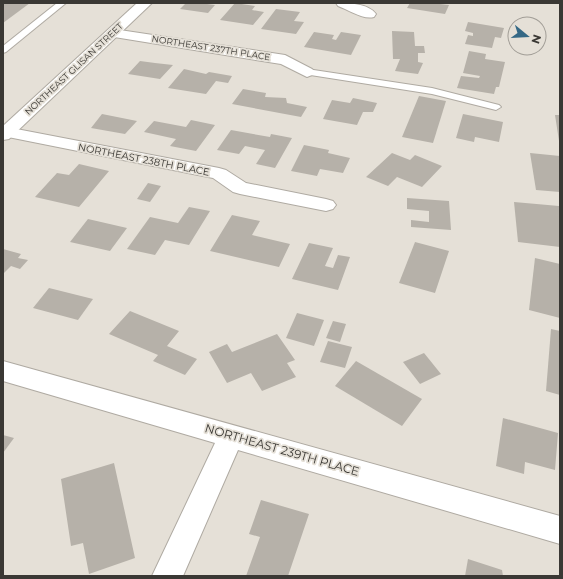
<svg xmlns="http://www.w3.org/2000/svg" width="563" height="579" font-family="Montserrat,sans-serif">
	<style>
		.building { fill: #b6b1a9 }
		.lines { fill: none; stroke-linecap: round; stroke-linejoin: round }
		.lane-casing { stroke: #afaaa2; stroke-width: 2 }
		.street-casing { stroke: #afaaa2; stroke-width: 2 }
		.secondary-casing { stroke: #afaaa2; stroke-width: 2 }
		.lane { fill: #fff; fill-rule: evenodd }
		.street { fill: #fff; fill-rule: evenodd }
		.secondary { fill: #fff; fill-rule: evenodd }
		.labels { text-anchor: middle; stroke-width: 3.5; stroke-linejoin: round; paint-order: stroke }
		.far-street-label { font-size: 9px; fill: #3a3834; stroke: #e5e0d7 }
		.street-label { font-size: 10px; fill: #3a3834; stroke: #e5e0d7 }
		.near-street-label { font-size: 12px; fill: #3a3834; stroke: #e5e0d7 }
	</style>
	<rect width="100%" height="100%" fill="#e5e0d7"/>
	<g class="building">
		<path d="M3,3H30L3,23Z"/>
		<path d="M186,3H199L215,5L208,13L180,9Z"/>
		<path d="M235,3L255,6L252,10L264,12L253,25L220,20Z"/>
		<path d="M410,3H431L449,5L445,14L407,8Z"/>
		<path d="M276,9L300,12L294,21L304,22L296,34L261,29Z"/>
		<path d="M468,22L504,28L501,38L495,37L492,48L465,44L468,35L473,36V33L465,31Z"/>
		<path d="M392,31L414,32L415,46H424L425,53H418V62L423,63L418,74L395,71L400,59H393Z"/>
		<path d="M314,32L334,35L332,39L336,40L341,32L361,35L351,55L304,47Z"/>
		<path d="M469,51L486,54L485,59L505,62L499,87H496L494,94L457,88L461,76L479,78L480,76L463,73Z"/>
		<path d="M140,61L155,63L173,65L160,79L128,74Z"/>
		<path d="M184,69L206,74L209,72L232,76L228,83L216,81L206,94L168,88Z"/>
		<path d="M243,89L266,93L265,97L286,98L287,103L307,107L301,117L232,104Z"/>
		<path d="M419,96L446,101L433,143L402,137Z"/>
		<path d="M353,98L377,103L373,112H363L357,125L323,119L332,100L350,103Z"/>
		<path d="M102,114L137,121L125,134L91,128Z"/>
		<path d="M463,114L503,122L499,142L475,137L474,142L456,138Z"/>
		<path d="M555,115H560V141H559Z"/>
		<path d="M191,120L215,125L196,151L170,146L176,139L144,132L154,121L186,127Z"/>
		<path d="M231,130L270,137L271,134L292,138L275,168L256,164L265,150L245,146L239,154L217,150Z"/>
		<path d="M304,145L329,150L328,153L350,158L343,173L320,169L317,176L291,171Z"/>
		<path d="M392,153L410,160L415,155L442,166L422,187L397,177L388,186L366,177Z"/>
		<path d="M530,153L560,156V192L536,190Z"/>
		<path d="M79,164L109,171L79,207L35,197L57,173L69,175Z"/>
		<path d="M148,183L161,186L150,202L137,199Z"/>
		<path d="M407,198L449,201L451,230L411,227V220L429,222V211L407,209Z"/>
		<path d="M514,202L559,206L560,247L518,242Z"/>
		<path d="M189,207L210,211L189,245L165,240L155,255L127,249L150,217L178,223Z"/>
		<path d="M232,215L260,221L252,235L290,244L279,267L210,251Z"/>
		<path d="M88,219L127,228L110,251L70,242Z"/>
		<path d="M415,242L449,251L435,293L399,283Z"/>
		<path d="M309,243L333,248L325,266L333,268L338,255L350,257L338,290L292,279Z"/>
		<path d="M3,249L21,254L18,258L28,260L20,269L11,266L3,274Z"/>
		<path d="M535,258L560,264V318L529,310Z"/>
		<path d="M49,288L93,299L78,320L33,308Z"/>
		<path d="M130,311L179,331L167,346L197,359L185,375L153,361L158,355L109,334Z"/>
		<path d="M297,313L324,320L314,346L286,338Z"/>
		<path d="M333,321L346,324L340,342L326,338Z"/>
		<path d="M551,329L560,331V395L546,391Z"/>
		<path d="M277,334L295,360L287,363L296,377L262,391L251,373L227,383L209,352L227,344L232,352Z"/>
		<path d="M328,341L352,347L345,368L320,362Z"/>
		<path d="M424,353L441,374L420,384L403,362Z"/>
		<path d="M356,361L422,399L402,426L335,386Z"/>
		<path d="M503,418L558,433L555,470L525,462L524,474L496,466Z"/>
		<path d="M3,435L14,438L3,453Z"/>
		<path d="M114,463L135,558L89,574L83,543L71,546L61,479Z"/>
		<path d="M261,500L309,514L288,576H246L260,537L249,534Z"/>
		<path d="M468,559L502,570L503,576H465Z"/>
	</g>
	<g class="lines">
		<g class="lane-casing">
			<g id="lane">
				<path d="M57,3H66L6,52L3,53V46Z"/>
				<path d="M307,69L432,88L499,105L501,107L496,110L432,94L304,74L302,72Z"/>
			</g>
		</g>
		<g class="street-casing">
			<g id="street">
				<path d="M336,3C348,3 368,3 376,14L374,17C363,20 349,10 338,6Z"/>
				<path d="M113,29L285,55L312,69L315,72L312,75L307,77L281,64L108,36L106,33L108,30Z"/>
				<path d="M6,127L219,168L226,170L246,183L326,199L333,201L336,205L333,209L326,211L240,194L233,192L213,178L3,136V128Z"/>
				<path d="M3,361L560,516V544L238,450L183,576H152L215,443L3,381Z"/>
			</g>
		</g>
		<g class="secondary-casing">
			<path id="secondary" d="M137,3H152L9,139L3,140V126Z"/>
		</g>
		<use href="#lane" class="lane"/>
		<use href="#street" class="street"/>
		<use href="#secondary" class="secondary"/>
	</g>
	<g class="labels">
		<g class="far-street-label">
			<text transform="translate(211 48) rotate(9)" y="3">NORTHEAST 237TH PLACE</text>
			<text transform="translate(74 69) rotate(-43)" y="3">NORTHEAST GLISAN STREET</text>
		</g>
		<g class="street-label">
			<text transform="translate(144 159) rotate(11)" y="4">NORTHEAST 238TH PLACE</text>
		</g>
		<g class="near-street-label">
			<text transform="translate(282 450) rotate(16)" y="4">NORTHEAST 239TH PLACE</text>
		</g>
	</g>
	<rect width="563" height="579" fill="none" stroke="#3a3834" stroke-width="8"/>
	<g transform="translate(527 36) rotate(108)"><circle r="19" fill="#e5e0d7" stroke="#a19d96"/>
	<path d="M0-3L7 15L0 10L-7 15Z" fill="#356885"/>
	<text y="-6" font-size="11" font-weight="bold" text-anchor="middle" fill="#3a3834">N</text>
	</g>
</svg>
